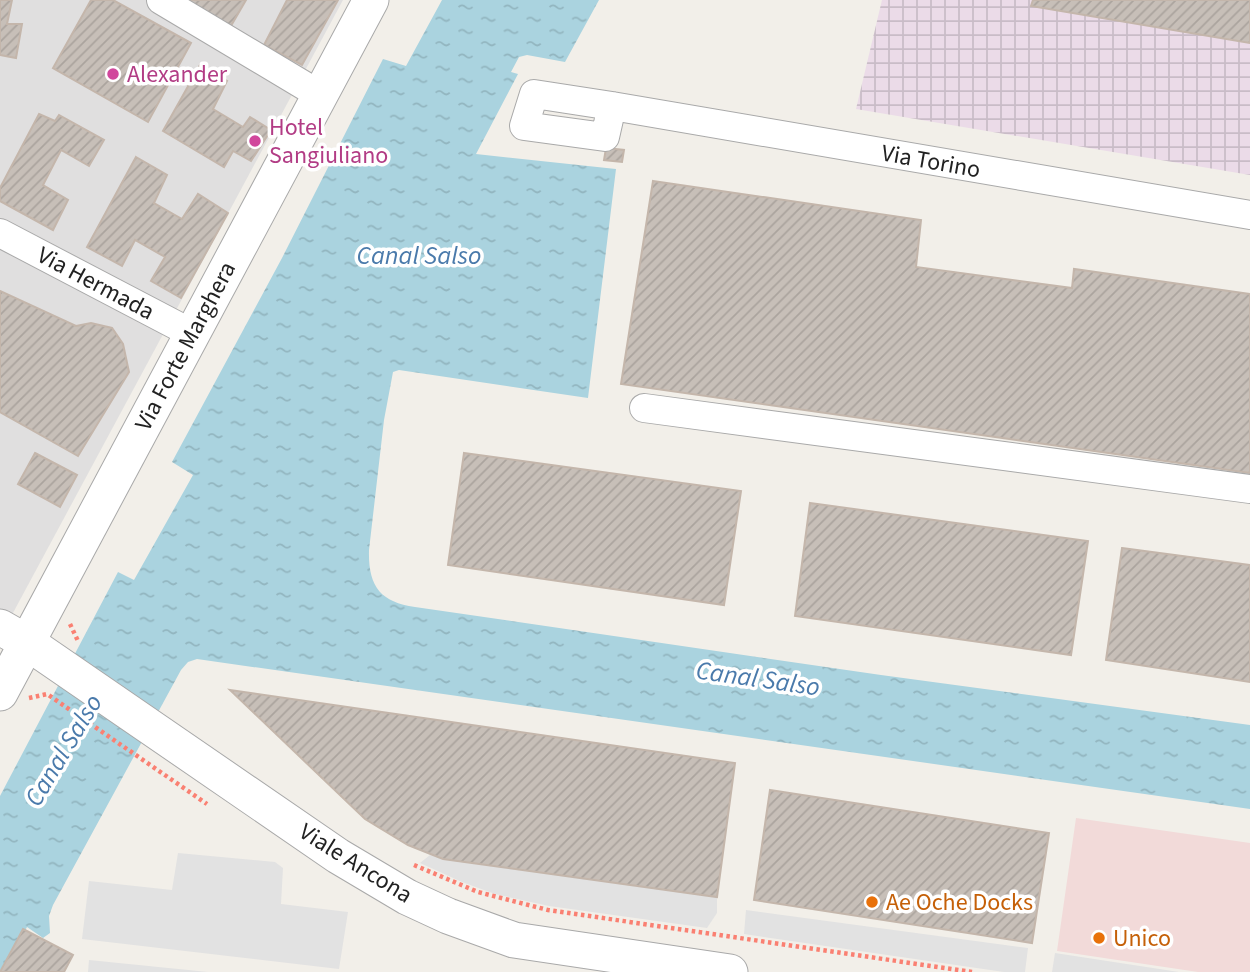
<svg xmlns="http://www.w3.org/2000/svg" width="1250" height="972" font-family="'Source Sans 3',sans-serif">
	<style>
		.residential { fill: #e0dfdf }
		.commercial { fill: #f2dad9 }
		.industrial { fill: url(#industrial-grid) }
		.parking { fill: #e2e2e2 }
		.water { fill: url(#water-ripples) }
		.building { fill: url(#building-hatch); stroke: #c4b6ab; stroke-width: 2 }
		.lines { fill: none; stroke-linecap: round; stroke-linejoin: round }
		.minor-casing { stroke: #a9a9a9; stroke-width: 30 }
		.tertiary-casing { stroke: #a9a9a9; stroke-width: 37 }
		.path { stroke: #fa8072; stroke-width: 4.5; stroke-dasharray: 3.5 3.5; stroke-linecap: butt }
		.minor { stroke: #fff; stroke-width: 28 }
		.tertiary { stroke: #fff; stroke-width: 35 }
		.hotel-dot { fill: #d1479c; stroke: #fff; stroke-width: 2.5 }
		.food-dot { fill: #e8710a; stroke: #fff; stroke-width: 2.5 }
		.labels { text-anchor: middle; stroke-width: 7; stroke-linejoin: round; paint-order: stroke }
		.hotel-label { font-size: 24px; fill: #b23c85; stroke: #fff; text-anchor: start }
		.street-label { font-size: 24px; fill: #222; stroke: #fff }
		.food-label { font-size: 24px; fill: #c56008; stroke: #fff; text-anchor: start }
		.water-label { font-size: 26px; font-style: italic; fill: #4a7aab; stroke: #fff }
	</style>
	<defs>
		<pattern id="industrial-grid" width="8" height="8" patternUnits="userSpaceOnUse" patternTransform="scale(1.75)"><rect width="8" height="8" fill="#ebdbe8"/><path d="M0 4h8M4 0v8" fill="none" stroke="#c9bcc7"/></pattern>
		<pattern id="water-ripples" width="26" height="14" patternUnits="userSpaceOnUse" patternTransform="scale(1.75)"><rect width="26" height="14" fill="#aad3df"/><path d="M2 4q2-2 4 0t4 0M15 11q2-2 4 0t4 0" fill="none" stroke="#92b5bf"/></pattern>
		<pattern id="building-hatch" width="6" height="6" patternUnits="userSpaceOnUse" patternTransform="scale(1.75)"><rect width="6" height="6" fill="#c7bfb8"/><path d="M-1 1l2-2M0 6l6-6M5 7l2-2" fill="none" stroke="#aba49e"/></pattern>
	</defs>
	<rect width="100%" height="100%" fill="#f2efe9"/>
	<path class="residential" d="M0,0H343L0,637Z"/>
	<path class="commercial" d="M1076,818L1250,843V972H1198L1057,951Z"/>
	<path class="industrial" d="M882,0H1250V175L856,109Z"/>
	<g class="parking">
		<path d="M178,853L275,862L283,868L281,904L348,912L339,969L82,939L89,881L172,890Z"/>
		<path d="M430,855L717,897V913L707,928L549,906L495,894L462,882L420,863Z"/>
		<path d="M746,910L1028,948L1025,972H1004L744,934Z"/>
		<path d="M1055,953L1179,972H1052Z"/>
		<path d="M89,960L208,972H88Z"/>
	</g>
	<path class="water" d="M442,0H599L565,62L527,55L519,57L511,72L518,74L476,154L616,169L588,398L399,370L393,372L384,420L369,550C368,586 380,602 415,607L881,675L1250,725V809L197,659L188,662L181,670L53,905L49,916L50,933L43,938L27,927L4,972H0V796L118,572L134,580L193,475L172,462L282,258L383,59L406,66Z"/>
	<g class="building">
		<path d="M0,0H12L7,24H22L16,58L0,55Z"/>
		<path d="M91,0H113L191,43L148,122L53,68Z"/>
		<path d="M187,0H246L228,31Z"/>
		<path d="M287,0H338L302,65L264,45Z"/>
		<path d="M1033,0H1250V43L1031,6Z"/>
		<path d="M200,65L227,81L213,109L243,127L250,117L271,130L251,161L233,151L224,167L163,131Z"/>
		<path d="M39,114L55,121L59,115L104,140L89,166L61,150L43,185L68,200L53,230L0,201V188Z"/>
		<path d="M606,148L624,150L622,162L604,160Z"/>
		<path d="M136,157L167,175L154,203L182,219L198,194L228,213L181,298L151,281L165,257L135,240L122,266L87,247Z"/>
		<path d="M653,181L921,220L916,267L1072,288L1074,269L1250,294V473L621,384Z"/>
		<path d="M0,291L76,326L91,323L112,328L123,344L129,372L78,456L0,412Z"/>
		<path d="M35,453L77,475L60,507L18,484Z"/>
		<path d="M464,453L741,491L724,605L448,565Z"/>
		<path d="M810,503L1088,541L1071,655L795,616Z"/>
		<path d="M1122,548L1250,565V682L1106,660Z"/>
		<path d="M230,690L735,763L717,897L443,859L408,845L365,819Z"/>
		<path d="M770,790L1049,833L1032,943L754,900Z"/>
		<path d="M23,929L73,955L64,972H0Z"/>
	</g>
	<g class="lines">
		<g class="minor-casing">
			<g id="minor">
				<path d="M161,0L320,95"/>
				<path d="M612,106L605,137L524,126L534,94L612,106L1250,215"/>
				<path d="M0,233L191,333"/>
				<path d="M644,408L1250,489"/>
			</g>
		</g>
		<g class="tertiary-casing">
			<g id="tertiary">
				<path d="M0,627L28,643L338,856L407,897L448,916L514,940L730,972"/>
				<path d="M0,693L371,0"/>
			</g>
		</g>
		<g class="path">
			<path d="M70,624L78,641"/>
			<path d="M29,698L47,694L207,804"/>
			<path d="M414,865L478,892L548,910L972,972"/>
		</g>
		<use href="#minor" class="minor"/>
		<use href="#tertiary" class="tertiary"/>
	</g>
	<g class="hotel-dot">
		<circle cx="113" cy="74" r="7"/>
		<circle cx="255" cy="141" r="7"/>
	</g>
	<g class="food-dot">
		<circle cx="872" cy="902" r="7"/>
		<circle cx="1099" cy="938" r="7"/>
	</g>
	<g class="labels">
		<g class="hotel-label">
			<text x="127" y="82">Alexander</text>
			<text x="269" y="135">Hotel<tspan x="269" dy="28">Sangiuliano</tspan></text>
		</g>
		<g class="street-label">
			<text transform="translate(931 161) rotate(10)" y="8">Via Torino</text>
			<text transform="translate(96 283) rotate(28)" y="8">Via Hermada</text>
			<text transform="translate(185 346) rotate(-62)" y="8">Via Forte Marghera</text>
			<text transform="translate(356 863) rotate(32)" y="8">Viale Ancona</text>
		</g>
		<g class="food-label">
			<text x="886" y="910">Ae Oche Docks</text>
			<text x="1113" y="946">Unico</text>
		</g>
		<g class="water-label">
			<text x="419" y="264">Canal Salso</text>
			<text transform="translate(758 678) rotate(8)" y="9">Canal Salso</text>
			<text transform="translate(63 750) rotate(-59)" y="9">Canal Salso</text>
		</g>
	</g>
</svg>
